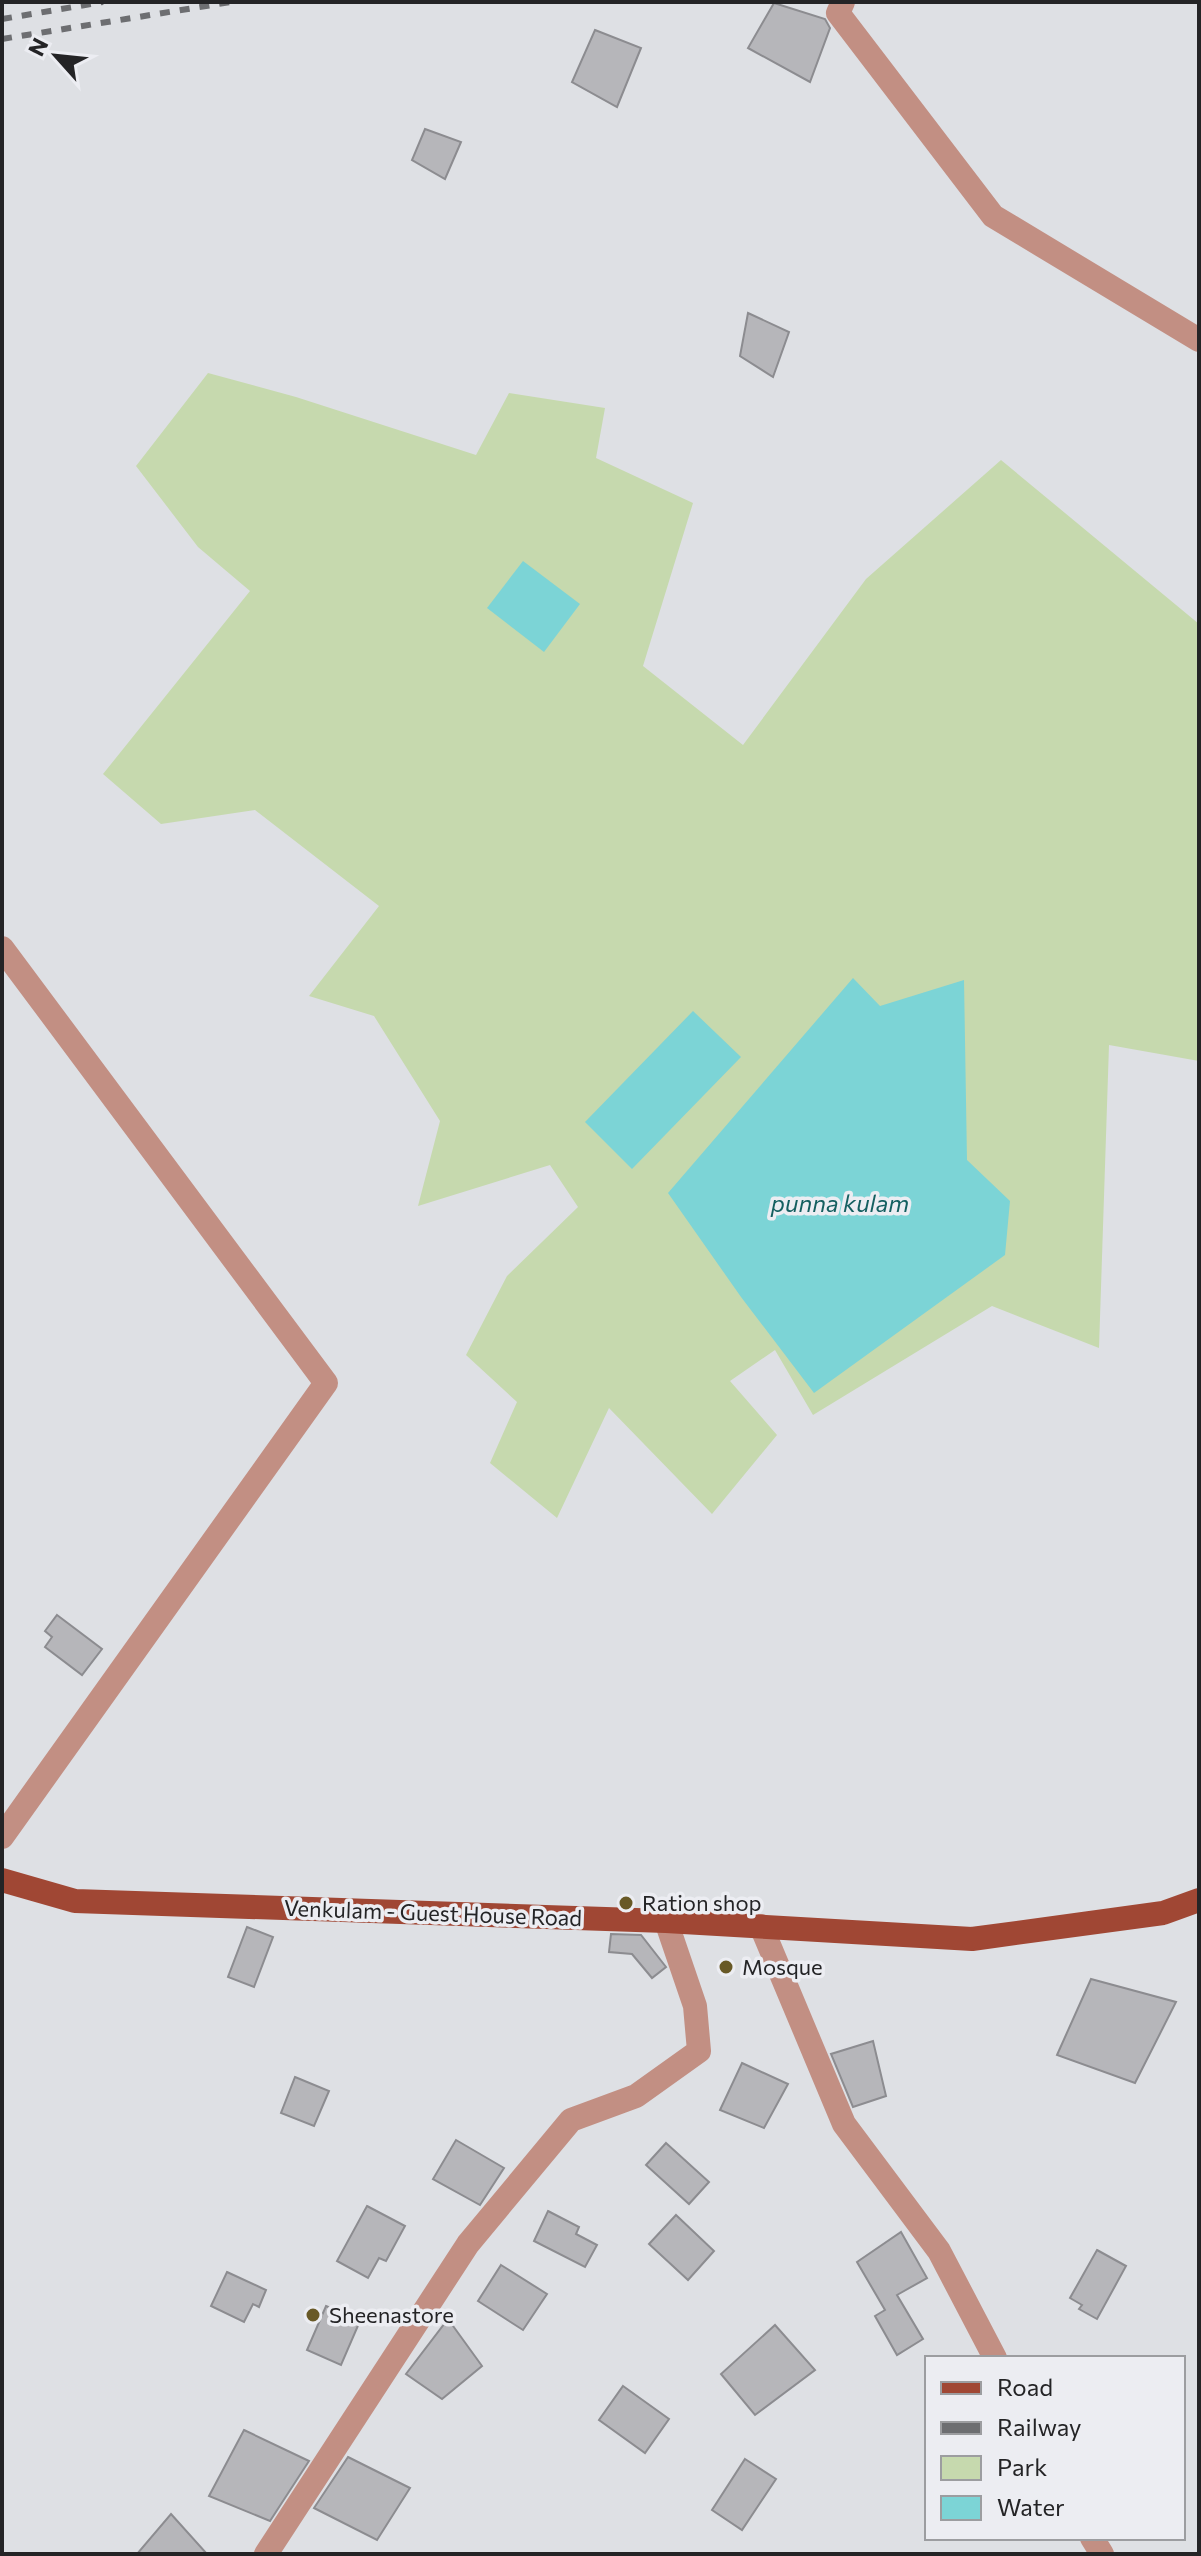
<svg xmlns="http://www.w3.org/2000/svg" width="1201" height="2556" font-family="Commissioner,sans-serif">
	<style>
		.green { fill: #c6d9ae }
		.water { fill: #7cd4d6 }
		.building { fill: #b6b6ba; stroke: #8c8c90; stroke-width: 2 }
		.lines { fill: none; stroke-linecap: round; stroke-linejoin: round }
		.minor { stroke: #c28f83; stroke-width: 24 }
		.major { stroke: #a04734; stroke-width: 24 }
		.rail { stroke: #6d6e71; stroke-width: 6; stroke-dasharray: 10 10; stroke-linecap: butt }
		.poi-dot { fill: #685926; stroke: #ecedf2; stroke-width: 3 }
		.labels { text-anchor: middle; stroke-width: 7; stroke-linejoin: round; paint-order: stroke }
		.poi-label { font-size: 22px; fill: #242426; stroke: #ecedf2; text-anchor: start }
		.street-label { font-size: 22px; fill: #242426; stroke: #ecedf2 }
		.water-label { font-size: 24px; font-style: italic; fill: #145f60; stroke: #ecedf2 }
	</style>
	<rect width="100%" height="100%" fill="#dee0e4"/>
	<path class="green" d="M208,373L296,397L476,455L509,393L605,408L596,458L693,503L643,666L743,745L866,579L1001,460L1199,624V1061L1109,1045L1099,1348L992,1306L813,1415L775,1350L730,1381L777,1435L712,1514L609,1408L557,1518L490,1463L517,1402L466,1355L507,1276L578,1207L550,1165L418,1206L440,1121L374,1016L309,996L379,906L255,810L161,824L103,774L250,591L198,547L136,466Z"/>
	<g class="water">
		<path d="M523,561L580,604L544,652L487,608Z"/>
		<path d="M853,978L880,1006L964,980L967,1160L1010,1201L1005,1255L814,1393L741,1297L668,1193Z"/>
		<path d="M693,1011L741,1057L632,1169L585,1122Z"/>
	</g>
	<g class="building">
		<path d="M774,3L825,19L830,28L810,82L748,48Z"/>
		<path d="M595,30L641,48L617,107L572,82Z"/>
		<path d="M425,129L461,142L445,179L412,160Z"/>
		<path d="M748,313L789,332L773,377L740,356Z"/>
		<path d="M57,1615L102,1649L82,1675L45,1647L52,1637L45,1631Z"/>
		<path d="M247,1927L273,1937L254,1987L228,1977Z"/>
		<path d="M611,1934L641,1935L666,1967L652,1978L632,1954L609,1952Z"/>
		<path d="M1091,1979L1176,2002L1135,2083L1057,2055Z"/>
		<path d="M873,2041L886,2096L853,2107L831,2054Z"/>
		<path d="M742,2063L788,2084L764,2128L720,2110Z"/>
		<path d="M295,2077L329,2091L314,2126L281,2113Z"/>
		<path d="M456,2140L504,2168L480,2205L433,2179Z"/>
		<path d="M666,2143L709,2182L689,2204L646,2165Z"/>
		<path d="M367,2206L405,2226L386,2261L379,2258L368,2278L337,2261Z"/>
		<path d="M548,2211L579,2227L576,2234L597,2245L585,2267L534,2241Z"/>
		<path d="M676,2215L714,2251L688,2280L649,2244Z"/>
		<path d="M901,2232L927,2278L897,2295L923,2339L897,2355L875,2316L885,2310L857,2262Z"/>
		<path d="M1097,2250L1126,2266L1097,2319L1079,2309L1082,2305L1070,2298Z"/>
		<path d="M501,2265L547,2294L523,2330L478,2301Z"/>
		<path d="M227,2272L266,2290L259,2307L253,2304L244,2322L211,2306Z"/>
		<path d="M326,2306L360,2321L341,2365L307,2350Z"/>
		<path d="M448,2319L482,2366L442,2399L406,2374Z"/>
		<path d="M775,2325L815,2370L755,2415L721,2374Z"/>
		<path d="M623,2386L669,2419L645,2453L599,2420Z"/>
		<path d="M244,2430L309,2461L270,2521L209,2496Z"/>
		<path d="M348,2457L410,2488L377,2540L314,2508Z"/>
		<path d="M745,2459L776,2479L742,2530L712,2510Z"/>
		<path d="M171,2514L207,2554H137Z"/>
	</g>
	<g class="lines">
		<g class="minor">
			<path d="M843,2L838,13L993,216L1199,340"/>
			<path d="M2,948L326,1383L2,1837"/>
			<path d="M761,1926L844,2124L939,2251L995,2358"/>
			<path d="M1092,2538L1102,2554"/>
			<path d="M266,2554L468,2244L571,2120L636,2096L699,2051L695,2006L666,1921"/>
		</g>
		<path class="major" d="M2,1880L75,1901L666,1921L972,1939L1163,1913L1199,1900"/>
		<g class="rail">
			<path d="M2,19L103,2"/>
			<path d="M2,39L231,2"/>
		</g>
	</g>
	<g class="poi-dot">
		<circle cx="626" cy="1903" r="8"/>
		<circle cx="726" cy="1967" r="8"/>
		<circle cx="313" cy="2315" r="8"/>
	</g>
	<g class="labels">
		<g class="poi-label">
			<text x="642" y="1911">Ration shop</text>
			<text x="742" y="1975">Mosque</text>
			<text x="329" y="2323">Sheenastore</text>
		</g>
		<g class="street-label">
			<text transform="translate(433 1913) rotate(2)" y="8">Venkulam - Guest House Road</text>
		</g>
		<g class="water-label">
			<text x="840" y="1212">punna kulam</text>
		</g>
	</g>
	<rect width="1201" height="2556" fill="none" stroke="#242426" stroke-width="8"/>
	<rect x="925" y="2356" width="260" height="184" fill="#ecedf2" stroke="#9c9da0" stroke-width="2"/>
	<rect x="941" y="2382" width="40" height="12" fill="#a04734" stroke="#9c9da0" stroke-width="2"/>
	<text x="997" y="2396" font-size="24" fill="#242426">Road</text>
	<rect x="941" y="2422" width="40" height="12" fill="#6d6e71" stroke="#9c9da0" stroke-width="2"/>
	<text x="997" y="2436" font-size="24" fill="#242426">Railway</text>
	<rect x="941" y="2456" width="40" height="24" fill="#c6d9ae" stroke="#9c9da0" stroke-width="2"/>
	<text x="997" y="2476" font-size="24" fill="#242426">Park</text>
	<rect x="941" y="2496" width="40" height="24" fill="#7cd4d6" stroke="#9c9da0" stroke-width="2"/>
	<text x="997" y="2516" font-size="24" fill="#242426">Water</text>
	<g transform="translate(56 56) rotate(297)" stroke="#ecedf2" stroke-width="6" paint-order="stroke">
	<path d="M0-6L14 30L0 20L-14 30Z" fill="#242426"/>
	<text y="-12" font-size="22" font-weight="bold" text-anchor="middle" fill="#242426">N</text>
	</g>
</svg>
